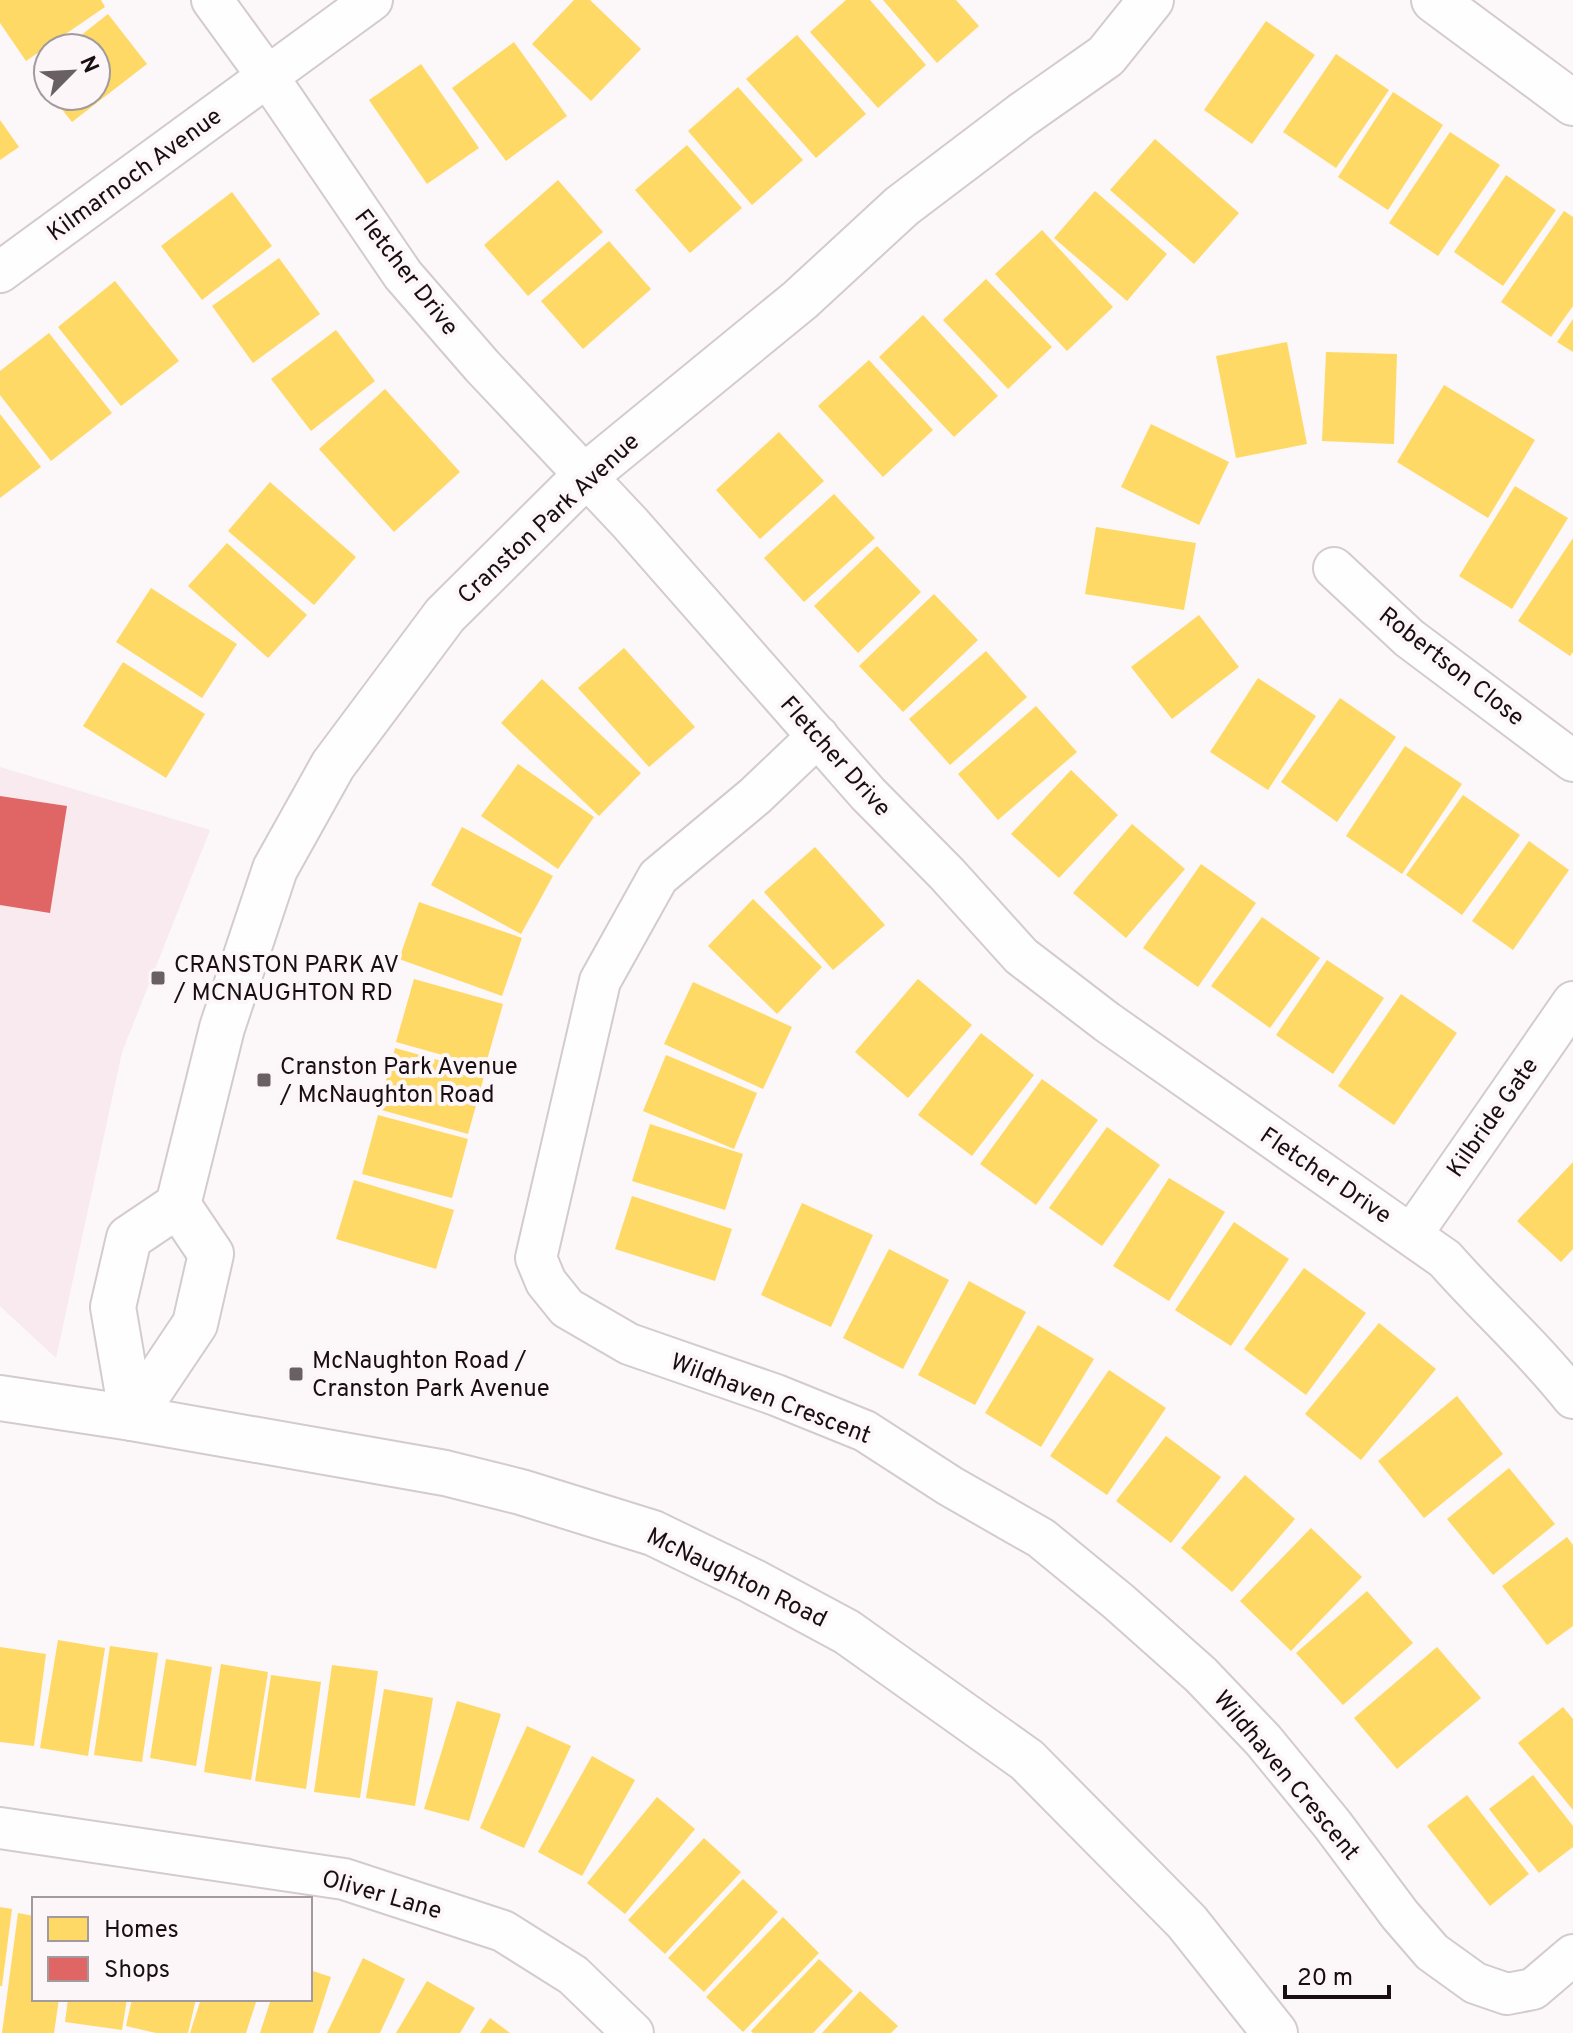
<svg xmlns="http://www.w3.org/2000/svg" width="1573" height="2033" font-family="Overpass,sans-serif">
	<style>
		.built { fill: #f8eaee }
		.homes { fill: #ffd966 }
		.shops { fill: #e06666 }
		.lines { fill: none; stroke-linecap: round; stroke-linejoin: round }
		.minor-casing { stroke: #d3cbce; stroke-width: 44 }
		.tertiary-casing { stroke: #d3cbce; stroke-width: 48 }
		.minor { stroke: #fffefe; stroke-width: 40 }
		.tertiary { stroke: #fffefe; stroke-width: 44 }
		.poi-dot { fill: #686063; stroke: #fdf6f8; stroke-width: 3 }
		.labels { text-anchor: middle; stroke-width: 8; stroke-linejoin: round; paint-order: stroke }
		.street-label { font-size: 24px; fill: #190f12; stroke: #fdf6f8 }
		.poi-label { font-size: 24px; fill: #190f12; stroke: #fdf6f8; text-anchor: start }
	</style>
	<rect width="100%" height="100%" fill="#fcf7f9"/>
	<path class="built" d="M0,767L210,830L122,1052L56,1358L0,1306Z"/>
	<g class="homes">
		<path d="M0,0H101L105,7L26,61L0,23Z"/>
		<path d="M574,0H590L641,49L591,101L532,44Z"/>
		<path d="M846,0H870L926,65L878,108L810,32Z"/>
		<path d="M883,0H956L979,26L937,63Z"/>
		<path d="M108,14L147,64L72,122L51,96H96V48H65Z"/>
		<path d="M1266,21L1315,55L1252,144L1204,110Z"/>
		<path d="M797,35L866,114L816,158L746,79Z"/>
		<path d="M514,42L567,116L506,161L452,88Z"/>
		<path d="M1336,54L1389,90L1336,168L1283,132Z"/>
		<path d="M48,61V92L33,73Z"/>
		<path d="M421,64L479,148L427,184L369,100Z"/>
		<path d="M738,87L803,160L752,205L688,131Z"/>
		<path d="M1393,92L1443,125L1388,210L1338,177Z"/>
		<path d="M0,120L19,147L0,160Z"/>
		<path d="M1450,132L1500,165L1438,256L1389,223Z"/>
		<path d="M1155,139L1239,213L1194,264L1110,190Z"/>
		<path d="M687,145L742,208L690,253L635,190Z"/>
		<path d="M1506,175L1556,210L1503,286L1454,252Z"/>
		<path d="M558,180L603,232L528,296L484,245Z"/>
		<path d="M1095,191L1167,254L1127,301L1054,238Z"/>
		<path d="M232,192L272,246L202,300L161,246Z"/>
		<path d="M1564,211L1573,217V306L1551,337L1501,302Z"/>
		<path d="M1042,230L1113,307L1067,351L995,274Z"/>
		<path d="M609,241L651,289L583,349L541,301Z"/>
		<path d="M279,258L320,314L253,363L212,306Z"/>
		<path d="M986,279L1052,347L1008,389L943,320Z"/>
		<path d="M115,281L179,361L121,406L58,327Z"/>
		<path d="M923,315L998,396L954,437L879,357Z"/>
		<path d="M1573,319V352L1557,342Z"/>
		<path d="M336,330L375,381L311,431L271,379Z"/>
		<path d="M49,333L112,413L51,461L0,395V371Z"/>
		<path d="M1287,342L1307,444L1236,458L1216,356Z"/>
		<path d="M1326,352L1397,354L1394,444L1322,441Z"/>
		<path d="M869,360L933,430L883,477L818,406Z"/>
		<path d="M1444,385L1535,440L1488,518L1397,462Z"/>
		<path d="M385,389L460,472L394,532L319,449Z"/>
		<path d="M0,414L41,467L0,498Z"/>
		<path d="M1151,424L1229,462L1199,525L1121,487Z"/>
		<path d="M779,432L824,481L760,539L716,490Z"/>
		<path d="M270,482L356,557L314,605L228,531Z"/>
		<path d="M1515,486L1568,518L1512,609L1459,576Z"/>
		<path d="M834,494L875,538L804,602L764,558Z"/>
		<path d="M1096,527L1196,543L1184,610L1085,594Z"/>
		<path d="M1573,538V652L1570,656L1518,621Z"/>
		<path d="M227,543L307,615L268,658L188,586Z"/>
		<path d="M877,546L921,592L858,653L814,606Z"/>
		<path d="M151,588L237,644L202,698L116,642Z"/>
		<path d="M934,594L978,640L903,712L859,666Z"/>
		<path d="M1199,615L1239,667L1172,719L1131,667Z"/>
		<path d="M624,648L695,727L649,767L578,688Z"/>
		<path d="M986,651L1027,697L950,765L909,719Z"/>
		<path d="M123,662L205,714L166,778L83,726Z"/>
		<path d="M1258,678L1316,716L1268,790L1210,752Z"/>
		<path d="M542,679L641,773L599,816L501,723Z"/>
		<path d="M1340,698L1396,737L1337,822L1281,782Z"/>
		<path d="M1036,706L1077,752L998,820L958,774Z"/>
		<path d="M1405,746L1462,784L1402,874L1346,836Z"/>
		<path d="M518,764L594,817L558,869L481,816Z"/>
		<path d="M1071,770L1118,815L1059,878L1011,834Z"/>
		<path d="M1463,795L1520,835L1462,915L1406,875Z"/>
		<path d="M1132,824L1185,869L1126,938L1073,893Z"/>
		<path d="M462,827L553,876L521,934L431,885Z"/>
		<path d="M1529,841L1569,870L1513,950L1472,921Z"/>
		<path d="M815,847L885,925L833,970L764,892Z"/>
		<path d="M1201,864L1256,903L1198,987L1143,948Z"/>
		<path d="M753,899L822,967L777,1014L708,946Z"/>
		<path d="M419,902L522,938L502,996L399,959Z"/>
		<path d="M1262,917L1320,958L1270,1028L1211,986Z"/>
		<path d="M1327,960L1384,998L1333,1074L1276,1035Z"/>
		<path d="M414,979L503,1004L485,1067L396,1042Z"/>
		<path d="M918,979L972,1025L908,1098L855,1052Z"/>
		<path d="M693,982L792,1027L763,1089L664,1044Z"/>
		<path d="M1401,994L1457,1033L1394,1125L1338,1086Z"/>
		<path d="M981,1033L1034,1075L972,1156L918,1115Z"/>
		<path d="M395,1048L485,1073L468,1134L378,1109Z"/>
		<path d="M666,1055L757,1093L734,1149L643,1111Z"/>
		<path d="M1042,1079L1098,1120L1036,1205L980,1164Z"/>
		<path d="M378,1115L468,1139L452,1198L362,1174Z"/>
		<path d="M650,1124L743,1154L725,1210L632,1181Z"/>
		<path d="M1107,1127L1160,1165L1102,1246L1049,1208Z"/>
		<path d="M1573,1162V1249L1561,1262L1517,1221Z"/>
		<path d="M1169,1178L1225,1212L1169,1301L1113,1266Z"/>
		<path d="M354,1180L454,1210L436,1269L336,1239Z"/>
		<path d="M632,1196L732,1229L715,1281L615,1249Z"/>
		<path d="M802,1203L873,1235L831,1327L761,1295Z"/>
		<path d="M1234,1222L1289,1259L1231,1346L1175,1310Z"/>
		<path d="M889,1249L949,1280L903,1369L843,1338Z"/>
		<path d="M1304,1268L1366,1313L1306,1395L1244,1349Z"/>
		<path d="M969,1281L1026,1312L975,1405L918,1375Z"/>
		<path d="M1379,1323L1436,1369L1361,1460L1305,1414Z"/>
		<path d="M1038,1325L1094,1359L1041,1447L985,1413Z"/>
		<path d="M1109,1370L1166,1408L1107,1495L1050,1456Z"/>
		<path d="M1457,1396L1503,1454L1424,1518L1378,1461Z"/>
		<path d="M1166,1436L1221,1477L1171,1543L1116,1501Z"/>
		<path d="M1509,1468L1555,1524L1493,1575L1447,1519Z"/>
		<path d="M1245,1475L1295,1519L1232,1592L1181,1548Z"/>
		<path d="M1311,1528L1362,1577L1291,1651L1240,1601Z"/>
		<path d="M1567,1537L1573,1545V1626L1547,1645L1502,1586Z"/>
		<path d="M1367,1591L1413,1643L1343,1705L1296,1653Z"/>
		<path d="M58,1640L105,1648L88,1756L40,1748Z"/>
		<path d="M110,1646L158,1653L142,1762L94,1755Z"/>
		<path d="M0,1647L46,1654L34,1746L0,1742Z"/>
		<path d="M1437,1647L1481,1698L1397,1769L1354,1718Z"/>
		<path d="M166,1659L212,1667L196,1766L150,1758Z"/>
		<path d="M221,1664L268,1672L251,1780L204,1772Z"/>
		<path d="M332,1665L378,1671L360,1798L314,1792Z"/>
		<path d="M271,1675L321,1682L306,1789L255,1781Z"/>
		<path d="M384,1689L433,1698L415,1806L366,1798Z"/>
		<path d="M457,1701L501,1714L469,1821L424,1809Z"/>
		<path d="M1563,1707L1573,1719V1810L1518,1743Z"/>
		<path d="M527,1726L571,1746L524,1848L480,1828Z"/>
		<path d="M592,1756L635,1780L582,1876L538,1852Z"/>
		<path d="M1533,1775L1573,1826V1847L1539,1873L1489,1809Z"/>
		<path d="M1467,1795L1529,1874L1490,1906L1427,1826Z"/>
		<path d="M657,1797L695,1829L625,1914L587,1883Z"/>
		<path d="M704,1838L741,1872L665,1954L628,1920Z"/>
		<path d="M743,1879L778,1912L704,1992L668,1958Z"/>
		<path d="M0,1907L12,1909L2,1986H0Z"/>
		<path d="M18,1913L34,1916V1999H59L54,2033H2Z"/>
		<path d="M783,1917L819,1953L743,2032L706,1997Z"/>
		<path d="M363,1958L405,1979L380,2033H327Z"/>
		<path d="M819,1959L853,1991L813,2033H753L751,2031Z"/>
		<path d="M310,1970L331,1977L313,2033H260L271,1999H310Z"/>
		<path d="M427,1981L475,2008L460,2033H396Z"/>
		<path d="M860,1991L898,2026L891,2033H822Z"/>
		<path d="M68,1999H127L122,2030L65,2022Z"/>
		<path d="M132,1999H196L188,2033H156L126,2026Z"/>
		<path d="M201,1999H257L246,2033H190Z"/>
		<path d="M490,2018L510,2033H480Z"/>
	</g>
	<path class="shops" d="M0,796L67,806L50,913L0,905Z"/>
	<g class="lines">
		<g class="minor-casing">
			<g id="minor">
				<path d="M212,0L268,77L403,275L482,366L630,523L868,794L947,874L1021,956L1107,1022L1445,1259C1487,1307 1534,1348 1573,1398"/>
				<path d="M0,272L372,0"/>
				<path d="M1334,568L1409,638L1573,761"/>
				<path d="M818,736L755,796L658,877L600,981L536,1258L546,1282L567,1308L629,1344L776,1395L865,1431L950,1486L1041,1538L1119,1602L1201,1675L1263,1740L1332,1824L1400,1915L1432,1952L1475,1983L1507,1994L1533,1989L1573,1955"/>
				<path d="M1412,1234L1573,1002"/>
				<path d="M0,1828L344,1879L503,1931L573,1975L633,2033"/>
			</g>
		</g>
		<g class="tertiary-casing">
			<g id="tertiary">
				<path d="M1434,0L1573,103"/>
				<path d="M0,1398L132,1418L445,1473L521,1492L653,1533L752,1581L847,1632L1027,1760L1187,1922L1275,2033"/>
				<path d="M132,1418L113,1307L129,1238L178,1205L222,1028L275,869L333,765L445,615L585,476L800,300L902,206L1022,115L1106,56L1151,0"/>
				<path d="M132,1418L195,1324L211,1254L178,1205"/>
			</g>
		</g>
		<use href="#minor" class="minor"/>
		<use href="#tertiary" class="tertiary"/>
	</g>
	<g class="poi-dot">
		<rect x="150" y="970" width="16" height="16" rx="4"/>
		<rect x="256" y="1072" width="16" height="16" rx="4"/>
		<rect x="288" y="1366" width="16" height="16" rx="4"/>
	</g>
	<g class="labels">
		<g class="street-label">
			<text transform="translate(134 174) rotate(-36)" y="8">Kilmarnoch Avenue</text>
			<text transform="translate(407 272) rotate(52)" y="8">Fletcher Drive</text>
			<text transform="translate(548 518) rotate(-43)" y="8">Cranston Park Avenue</text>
			<text transform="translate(1452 666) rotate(38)" y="8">Robertson Close</text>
			<text transform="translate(836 756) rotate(48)" y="8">Fletcher Drive</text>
			<text transform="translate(1492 1117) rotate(-55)" y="8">Kilbride Gate</text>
			<text transform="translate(1326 1175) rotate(34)" y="8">Fletcher Drive</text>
			<text transform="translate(771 1398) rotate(21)" y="8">Wildhaven Crescent</text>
			<text transform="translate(737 1577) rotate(26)" y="8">McNaughton Road</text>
			<text transform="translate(1287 1775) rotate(50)" y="8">Wildhaven Crescent</text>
			<text transform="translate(382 1894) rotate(16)" y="8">Oliver Lane</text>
		</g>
		<g class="poi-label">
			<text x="174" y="972">CRANSTON PARK AV<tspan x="174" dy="28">/ MCNAUGHTON RD</tspan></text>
			<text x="280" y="1074">Cranston Park Avenue<tspan x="280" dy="28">/ McNaughton Road</tspan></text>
			<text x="312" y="1368">McNaughton Road /<tspan x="312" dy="28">Cranston Park Avenue</tspan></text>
		</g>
	</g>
	<rect x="32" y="1897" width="280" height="104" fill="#fdf6f8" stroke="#a29a9c" stroke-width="2"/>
	<rect x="48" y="1917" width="40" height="24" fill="#ffd966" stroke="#a29a9c" stroke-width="2"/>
	<text x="104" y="1937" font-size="24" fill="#190f12">Homes</text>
	<rect x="48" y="1957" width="40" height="24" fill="#e06666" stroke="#a29a9c" stroke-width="2"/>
	<text x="104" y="1977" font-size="24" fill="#190f12">Shops</text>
	<g transform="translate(72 72) rotate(66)"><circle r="38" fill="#fdf6f8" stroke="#a29a9c" stroke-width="2"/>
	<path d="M0-6L14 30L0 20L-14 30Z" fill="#686063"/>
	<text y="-12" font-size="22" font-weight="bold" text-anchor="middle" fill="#190f12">N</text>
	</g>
	<path d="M1285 1985v12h104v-12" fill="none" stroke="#190f12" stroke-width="4"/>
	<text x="1297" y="1985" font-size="24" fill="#190f12" stroke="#fdf6f8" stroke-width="6" paint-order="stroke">20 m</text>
</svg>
